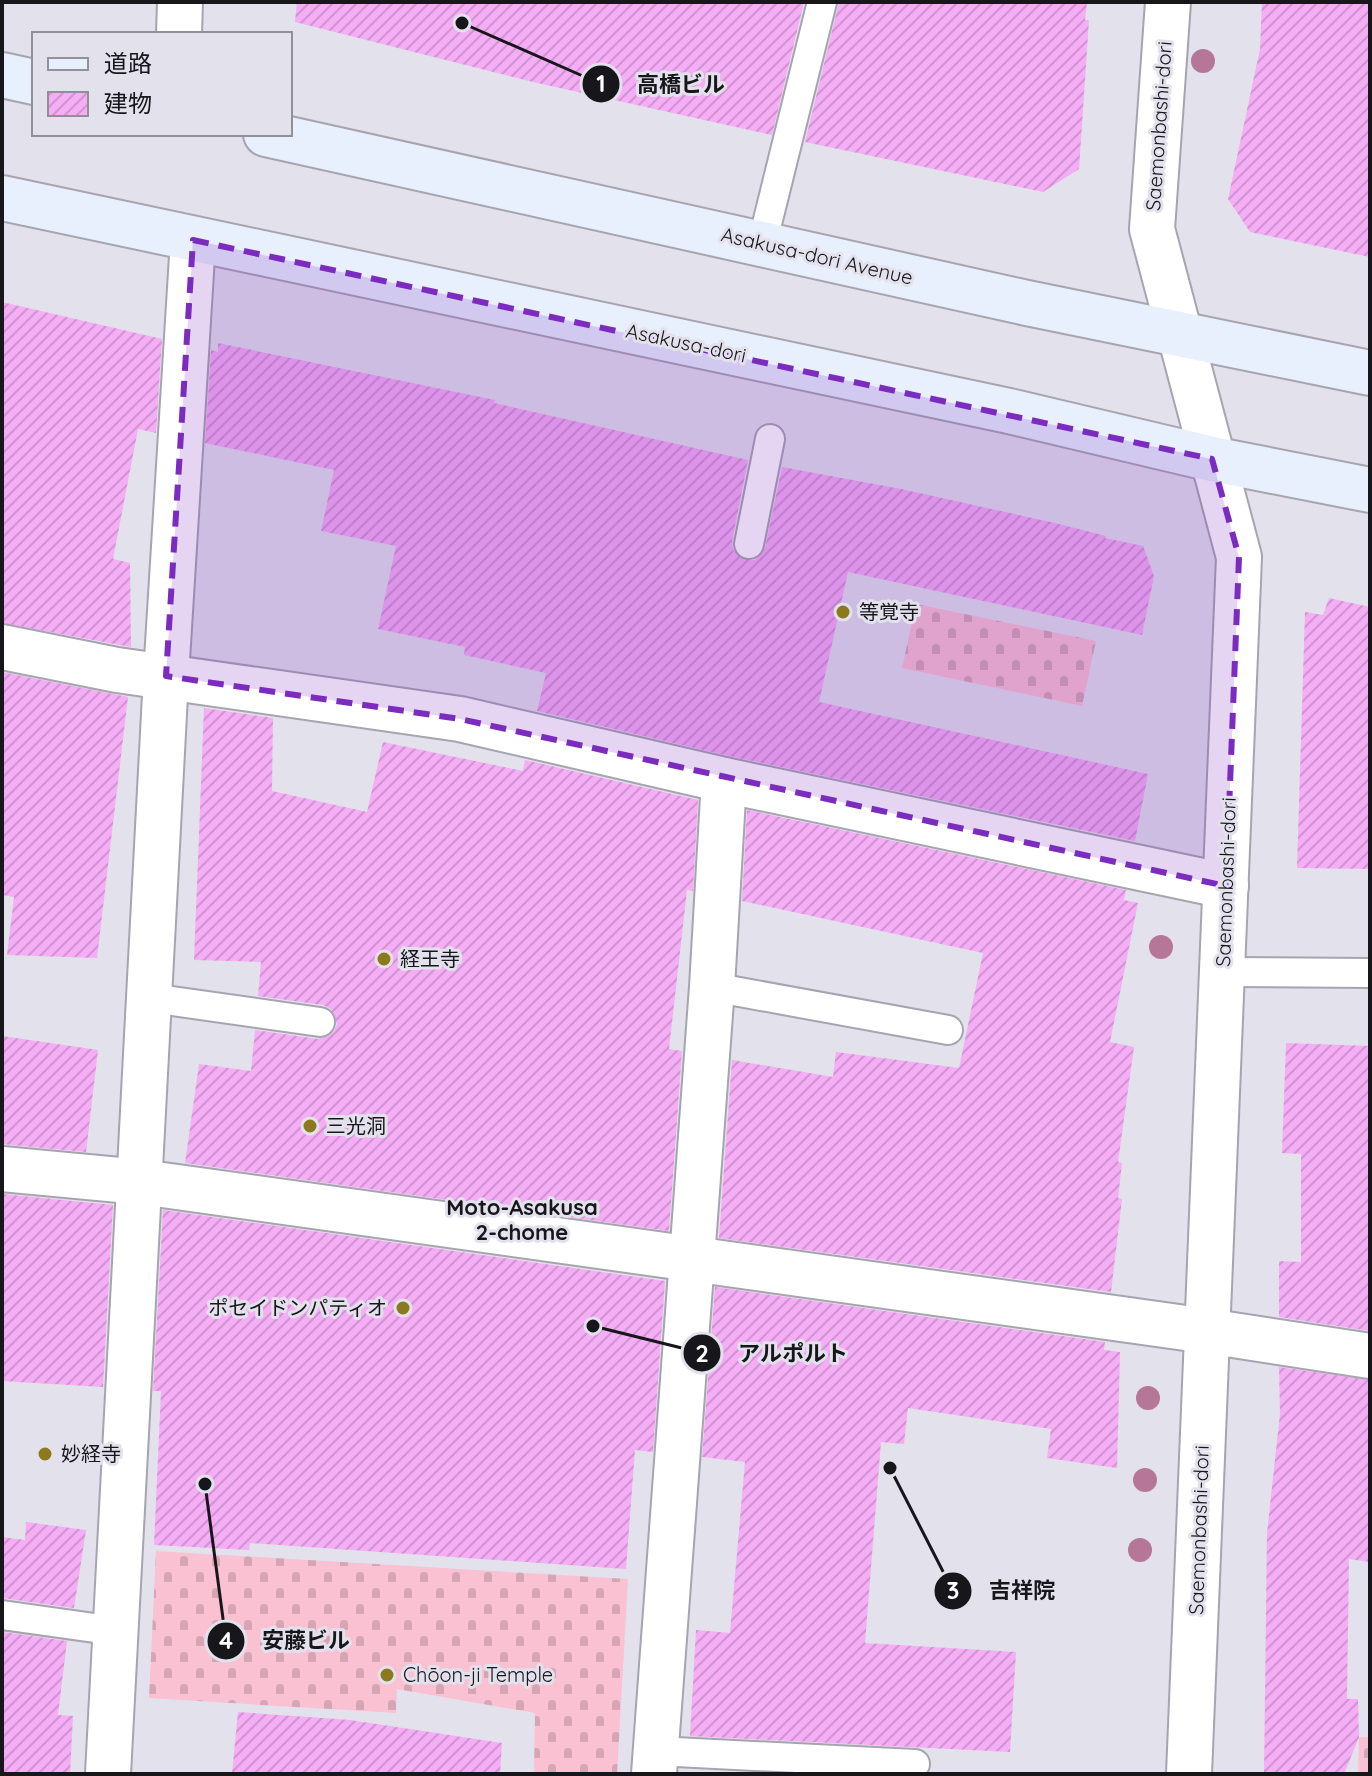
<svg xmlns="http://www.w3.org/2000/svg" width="1372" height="1776" font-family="Quicksand,'Noto Sans JP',sans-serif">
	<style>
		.cemetery { fill: url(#cemetery-stones) }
		.building { fill: url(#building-hatch) }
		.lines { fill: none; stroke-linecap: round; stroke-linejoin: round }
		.service-casing { stroke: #a6a4af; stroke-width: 32 }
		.minor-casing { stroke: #a6a4af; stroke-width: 48 }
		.tertiary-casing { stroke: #a6a4af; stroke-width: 48 }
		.secondary-casing { stroke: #a6a4af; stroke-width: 48 }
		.service { stroke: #fff; stroke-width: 28 }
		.minor { stroke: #fff; stroke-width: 44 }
		.tertiary { stroke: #fff; stroke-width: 44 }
		.secondary { stroke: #e8f0fd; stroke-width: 44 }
		.tree { fill: #b67697 }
		.marked { fill: #7b2cbf; fill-opacity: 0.2; stroke: #7b2cbf; stroke-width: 6; stroke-dasharray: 16 10; stroke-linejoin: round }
		.poi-dot { fill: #8c791d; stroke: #e3e1ec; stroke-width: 3 }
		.labels { text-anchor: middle; stroke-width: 6; stroke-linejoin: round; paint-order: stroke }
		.street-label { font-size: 20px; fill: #17161a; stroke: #e3e1ec }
		.poi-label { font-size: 20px; fill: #17161a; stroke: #e3e1ec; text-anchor: start }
		.neighbourhood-label { font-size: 22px; font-weight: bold; fill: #17161a; stroke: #e3e1ec }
		.leader { fill: none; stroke: #17161a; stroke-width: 3 }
		.callout-dot { fill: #17161a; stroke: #e3e1ec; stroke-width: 3 }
		.mark-label { font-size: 24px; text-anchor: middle; font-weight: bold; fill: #fff }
		.callout-label { font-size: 22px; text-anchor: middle; font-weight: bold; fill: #17161a; stroke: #e3e1ec; stroke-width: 6; stroke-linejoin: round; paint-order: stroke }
	</style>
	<defs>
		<pattern id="cemetery-stones" width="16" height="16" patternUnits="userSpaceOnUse" patternTransform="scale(2)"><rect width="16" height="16" fill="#f9c1d2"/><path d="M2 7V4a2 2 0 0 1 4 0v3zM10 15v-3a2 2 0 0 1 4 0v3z" fill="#d5a5b4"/></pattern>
		<pattern id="building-hatch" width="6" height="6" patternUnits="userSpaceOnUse" patternTransform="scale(2)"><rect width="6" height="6" fill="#f5adf5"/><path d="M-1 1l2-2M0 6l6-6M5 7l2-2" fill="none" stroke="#d194d1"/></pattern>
	</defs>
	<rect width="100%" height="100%" fill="#e3e1ec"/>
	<g class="cemetery">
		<path d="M916,604L1096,641L1082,706L902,668Z"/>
		<path d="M156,1551L628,1579L617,1774H534L535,1713L397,1689L396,1713L149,1698Z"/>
		<path d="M1359,1737H1370V1774H1358Z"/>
	</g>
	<g class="building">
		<path d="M297,2H804L772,135L533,82L295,22Z"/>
		<path d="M839,2H1087L1085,20H1089L1079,169L1043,192L805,142Z"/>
		<path d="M1262,2H1370V257L1250,232L1228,199L1260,49Z"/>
		<path d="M2,302L162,339L156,433L138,429L113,559L130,563L131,647L2,623Z"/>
		<path d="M218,343L495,400L494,403L748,460L732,541L733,550L745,560H755L765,548L782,467L901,489L1055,523L1106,536L1105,538L1143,546L1154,576L1142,635L848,572L819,702L1148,774L1135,841L729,756L537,711L546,673L464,655L465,647L378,629L396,546L321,531L334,470L205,443L211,350L218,352Z"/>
		<path d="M1329,598L1370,607V869L1297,868L1305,612L1323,615Z"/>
		<path d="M2,672L128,697L97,958L7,955L14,897L2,895Z"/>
		<path d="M204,708L273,718L272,791L367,812L383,742L523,771L525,760L698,800L693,891L687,890L669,1049L682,1051L669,1231L185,1163L199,1064L251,1071L255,1030L318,1039L333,1033L337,1024L331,1009L323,1005L258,996L261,962L194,960Z"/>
		<path d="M747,810L1126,890L1124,900L1138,903L1110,1042L1134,1047L1118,1162L1122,1163L1118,1198L1122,1199L1111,1292L719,1238L732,1060L833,1077L836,1052L959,1068L983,953L742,901Z"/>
		<path d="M2,1036L98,1050L86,1152L2,1144Z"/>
		<path d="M1286,1043L1370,1046V1331L1279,1317V1261L1301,1262V1154L1282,1153Z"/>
		<path d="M2,1194L113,1205L103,1387L2,1381Z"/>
		<path d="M163,1210L665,1281L653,1452L635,1450L626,1569L250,1543L249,1550L154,1545L161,1391H153Z"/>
		<path d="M715,1287L1105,1342L1104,1350L1120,1352L1117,1468L1047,1458L1051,1429L908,1408L904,1444L881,1442L865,1643L1016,1652L1010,1752L690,1736L696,1630L730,1633L745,1462L702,1457Z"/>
		<path d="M1279,1367L1370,1380V1562L1349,1559L1347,1699H1358L1359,1737L1344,1774H1264L1267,1533L1280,1414Z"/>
		<path d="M26,1522L86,1530L74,1608L2,1598V1537L25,1540Z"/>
		<path d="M2,1632L67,1641L58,1715L73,1716L70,1774H2Z"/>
		<path d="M238,1712L350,1720L502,1743L500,1774H232Z"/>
	</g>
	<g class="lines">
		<g class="service-casing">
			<g id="service">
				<path d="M762,244L822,2"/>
				<path d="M749,544L770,439"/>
				<path d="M1222,972L1370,973"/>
				<path d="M712,987L948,1030"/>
				<path d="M151,998L320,1022"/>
				<path d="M2,1615L116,1631"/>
				<path d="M656,1751L915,1764"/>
			</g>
		</g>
		<g class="minor-casing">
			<g id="minor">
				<path d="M179,34L180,2"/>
				<path d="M2,647L117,670L460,719L724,780L1226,886"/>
				<path d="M2,1169L141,1182L1207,1331L1370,1356"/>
				<path d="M108,1774L166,676L193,240"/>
				<path d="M654,1774L712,987L724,780"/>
			</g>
		</g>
		<g class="tertiary-casing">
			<path id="tertiary" d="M1168,2L1152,229L1239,557L1189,1774"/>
		</g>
		<g class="secondary-casing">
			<g id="secondary">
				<path d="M2,75L34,82"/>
				<path d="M266,134L1027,303L1370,373"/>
				<path d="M2,198L1009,411L1212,459L1370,490"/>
			</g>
		</g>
		<use href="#service" class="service"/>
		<use href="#minor" class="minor"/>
		<use href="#tertiary" class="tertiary"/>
		<use href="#secondary" class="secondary"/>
	</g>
	<g class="tree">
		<circle cx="1203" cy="61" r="12"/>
		<circle cx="1161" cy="947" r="12"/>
		<circle cx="1148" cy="1398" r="12"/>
		<circle cx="1145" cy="1480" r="12"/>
		<circle cx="1140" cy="1550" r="12"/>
	</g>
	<path class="marked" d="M193,240L1212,459L1239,557L1226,886L460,719L166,676Z"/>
	<g class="poi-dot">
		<circle cx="843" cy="612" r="8"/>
		<circle cx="384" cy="959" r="8"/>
		<circle cx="310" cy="1126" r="8"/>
		<circle cx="403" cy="1308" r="8"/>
		<circle cx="45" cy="1454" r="8"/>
		<circle cx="387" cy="1675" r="8"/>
	</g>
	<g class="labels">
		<g class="street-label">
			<text transform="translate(1159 126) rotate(-86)" y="7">Saemonbashi-dori</text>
			<text transform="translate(817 256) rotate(13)" y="7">Asakusa-dori Avenue</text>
			<text transform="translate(686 343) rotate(12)" y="7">Asakusa-dori</text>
			<text transform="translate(1226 882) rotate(-88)" y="7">Saemonbashi-dori</text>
			<text transform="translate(1199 1530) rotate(-88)" y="7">Saemonbashi-dori</text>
		</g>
		<g class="poi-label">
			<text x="859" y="619">等覚寺</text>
			<text x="400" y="966">経王寺</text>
			<text x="326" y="1133">三光洞</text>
			<text x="387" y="1315" text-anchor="end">ポセイドンパティオ</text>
			<text x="61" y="1461">妙経寺</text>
			<text x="403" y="1682">Chōon-ji Temple</text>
		</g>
		<g class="neighbourhood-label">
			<text x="522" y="1215">Moto-Asakusa<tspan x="522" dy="25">2-chome</tspan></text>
		</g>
	</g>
	<path class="leader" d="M462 23L601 84M593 1326L702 1353M890 1468L953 1591M205 1484L226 1641"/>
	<g class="callout-dot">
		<circle cx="462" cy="23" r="8"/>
		<circle cx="593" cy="1326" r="8"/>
		<circle cx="890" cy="1468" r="8"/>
		<circle cx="205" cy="1484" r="8"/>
		<circle cx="601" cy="84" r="20"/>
		<circle cx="702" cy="1353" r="20"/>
		<circle cx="953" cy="1591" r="20"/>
		<circle cx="226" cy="1641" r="20"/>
	</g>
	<g class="mark-label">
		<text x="601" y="92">1</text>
		<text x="702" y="1362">2</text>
		<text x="953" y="1599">3</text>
		<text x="226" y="1649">4</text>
	</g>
	<g class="callout-label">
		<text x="681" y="92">高橋ビル</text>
		<text x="793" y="1361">アルポルト</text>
		<text x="1022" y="1598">吉祥院</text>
		<text x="306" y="1648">安藤ビル</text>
	</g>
	<rect width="1372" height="1776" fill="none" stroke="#17161a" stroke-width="8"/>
	<rect x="32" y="32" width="260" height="104" fill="#e3e1ec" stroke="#919098" stroke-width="2"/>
	<rect x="48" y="58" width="40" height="12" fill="#e8f0fd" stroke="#919098" stroke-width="2"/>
	<text x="104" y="72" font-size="24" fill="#17161a">道路</text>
	<rect x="48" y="92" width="40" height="24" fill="url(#building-hatch)" stroke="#919098" stroke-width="2"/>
	<text x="104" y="112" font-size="24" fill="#17161a">建物</text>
</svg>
